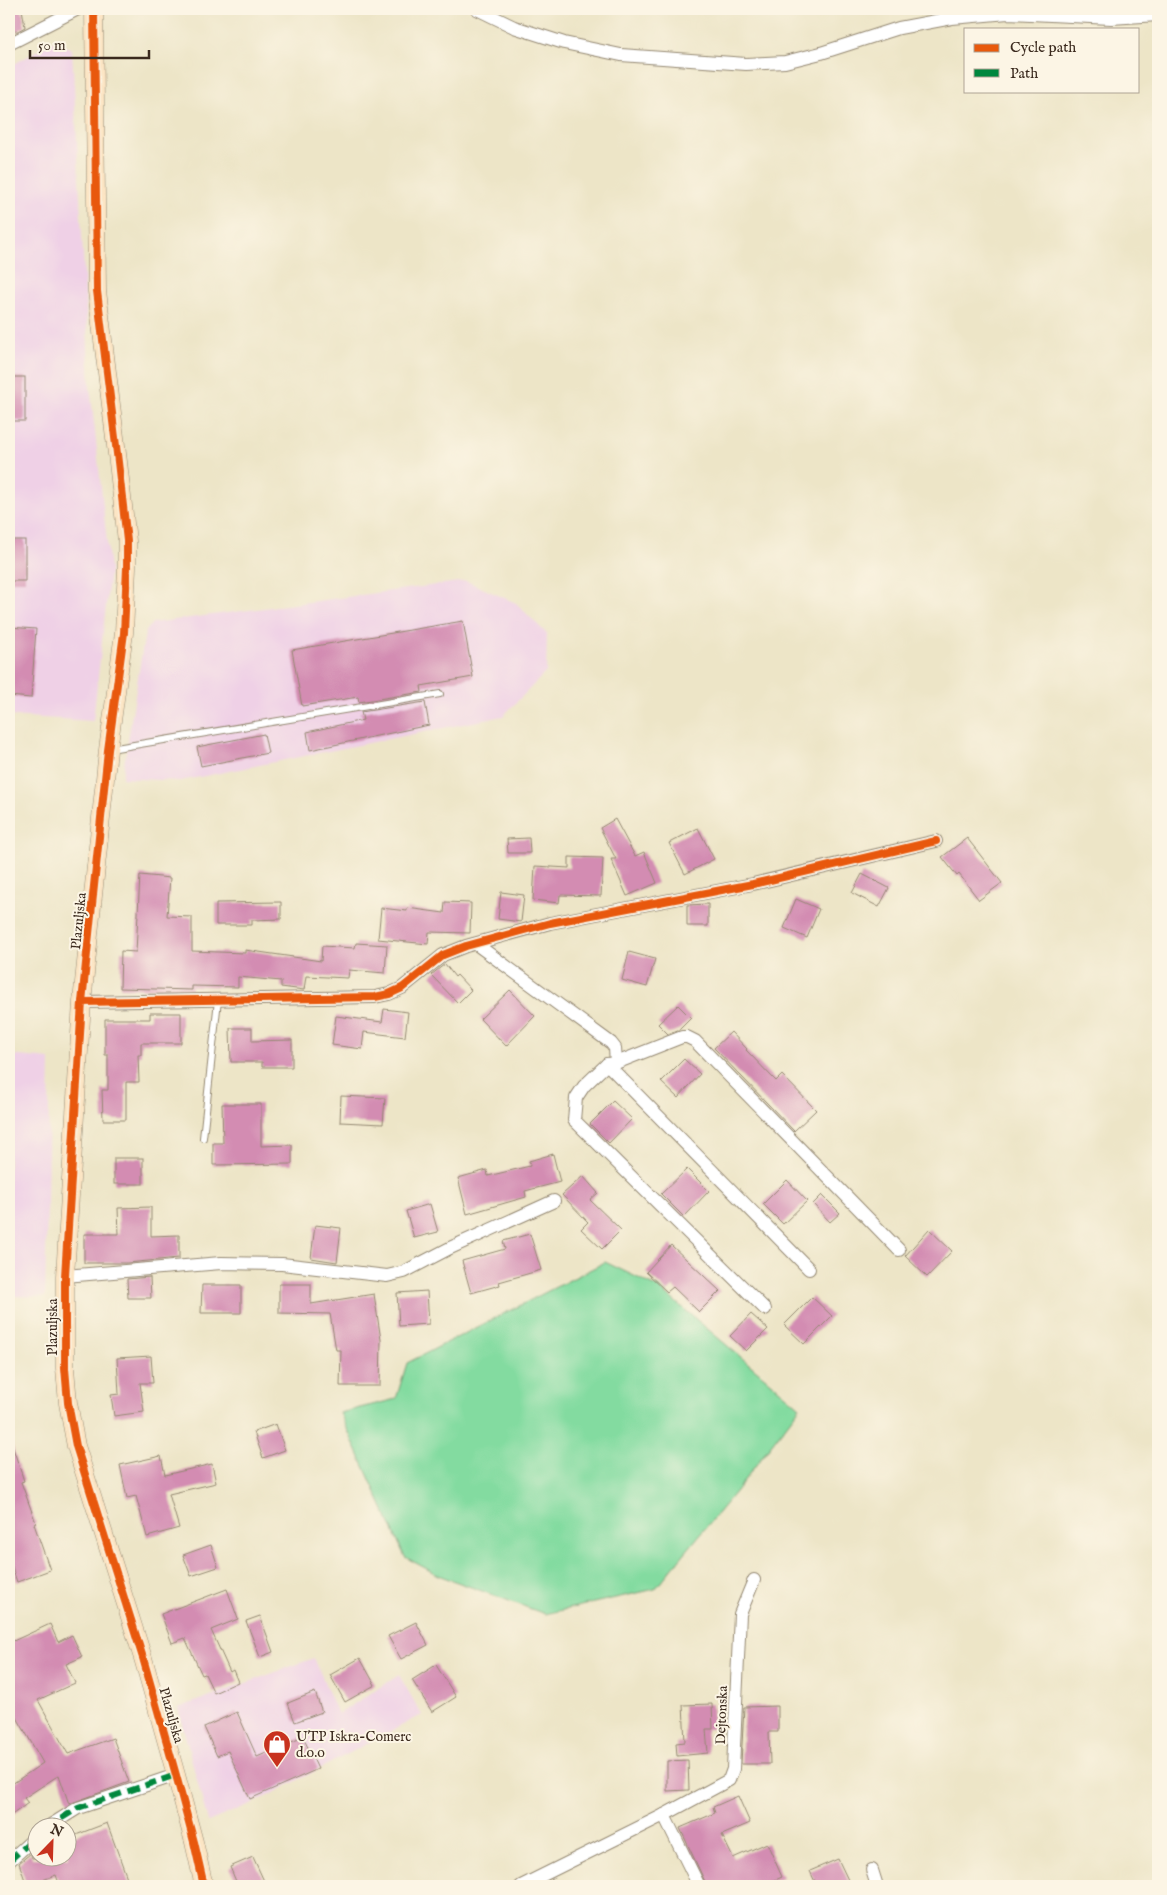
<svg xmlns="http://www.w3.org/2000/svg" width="1167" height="1895" font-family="'IM FELL English',serif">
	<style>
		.built { fill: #efd0e6 }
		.green { fill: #83dba0; stroke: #5f825f }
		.building { fill: #d38cb2 }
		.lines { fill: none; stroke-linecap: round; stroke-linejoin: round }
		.service-casing { stroke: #948872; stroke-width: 8 }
		.minor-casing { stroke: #948872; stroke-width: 14 }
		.secondary-casing { stroke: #948872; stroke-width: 19 }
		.service { stroke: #fff; stroke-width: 6 }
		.minor { stroke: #fff; stroke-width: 12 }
		.secondary { stroke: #fce5c4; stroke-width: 18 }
		.quiet { stroke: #00873e; stroke-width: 6; stroke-dasharray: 12 6; stroke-linecap: butt }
		.cycleway-casing { stroke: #fcf5e5; stroke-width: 11 }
		.cycleway { stroke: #e8590c; stroke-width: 8 }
		.labels { text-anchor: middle; stroke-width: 4; stroke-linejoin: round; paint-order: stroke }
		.street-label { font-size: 14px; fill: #3b2a1e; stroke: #fcf5e5 }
		.poi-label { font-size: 14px; fill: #3b2a1e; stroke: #fcf5e5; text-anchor: start }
	</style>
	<rect width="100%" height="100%" fill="#fcf5e5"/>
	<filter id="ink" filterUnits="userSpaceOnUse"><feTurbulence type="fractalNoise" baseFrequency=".02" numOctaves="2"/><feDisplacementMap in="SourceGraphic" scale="10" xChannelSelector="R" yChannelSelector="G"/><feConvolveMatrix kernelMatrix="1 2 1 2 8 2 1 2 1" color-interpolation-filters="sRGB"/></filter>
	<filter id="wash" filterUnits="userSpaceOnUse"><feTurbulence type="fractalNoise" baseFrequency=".0096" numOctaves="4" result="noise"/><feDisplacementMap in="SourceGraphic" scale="20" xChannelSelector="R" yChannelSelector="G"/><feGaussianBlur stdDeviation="1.12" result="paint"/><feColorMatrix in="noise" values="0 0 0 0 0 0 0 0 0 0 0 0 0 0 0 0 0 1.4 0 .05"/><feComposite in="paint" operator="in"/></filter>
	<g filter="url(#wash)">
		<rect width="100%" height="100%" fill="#ede5c7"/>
		<g class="built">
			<path d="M53,42L72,49L90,386L110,570L93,721L9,716V67Z"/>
			<path d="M466,581L516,603L547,634L546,672L503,716L180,781L122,778L145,633L152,623Z"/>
			<path d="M9,1055L50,1059L45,1297L9,1296Z"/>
			<path d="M314,1658L338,1714L399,1675L422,1715L260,1800L208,1822L178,1708Z"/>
		</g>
		<path class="green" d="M605,1262L659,1288L800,1407L736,1491L655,1589L545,1614L438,1575L405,1557L340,1413L396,1399L407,1363Z"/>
		<g id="blocks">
			<g class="building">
				<path d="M9,9H22L25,27L18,31L9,32Z"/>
				<rect x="9" y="377" width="16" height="44"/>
				<rect x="9" y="540" width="16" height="41"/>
				<path d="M463,621L473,677L421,686L422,692L359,702L358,697L302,706L292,650Z"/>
				<path d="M9,627L36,629L31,698L9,696Z"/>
				<path d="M425,702L429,725L310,750L307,732L363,720L361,712Z"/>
				<path d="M264,734L268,753L201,766L197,747Z"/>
				<path d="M615,819L635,856L644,852L657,883L627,896L611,859H616L600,828Z"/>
				<path d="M698,828L714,859L685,874L669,843Z"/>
				<path d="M529,838L530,853H508L507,839Z"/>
				<path d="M967,838L1002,883L979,900L959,874L957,876L942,857Z"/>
				<path d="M569,857L603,858L601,896L560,895L559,903L533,900L535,866L569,868Z"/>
				<path d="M862,874L889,888L879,907L852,893Z"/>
				<path d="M140,875L170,878L167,916L192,917V951L245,953V950L321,961L322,946L355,948L356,943L387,945L385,973L349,970L348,978L306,976L304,990L281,987V981L238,977V987L192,986V990L120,988L121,951L136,952Z"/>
				<path d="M501,892L524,895L521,922L498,919Z"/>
				<path d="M796,899L819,909L807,938L784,928Z"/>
				<path d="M281,902V919L252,920V925H216V903Z"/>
				<path d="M445,902L471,903L470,933L429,932L428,944L378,939L381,908L407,911V908L444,913Z"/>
				<path d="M708,904V926H687V905Z"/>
				<path d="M629,952L655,959L647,987L622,980Z"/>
				<path d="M445,964L455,977L457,975L471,990L458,1003L431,975Z"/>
				<path d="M510,990L535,1016L506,1046L480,1019Z"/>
				<path d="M678,1005L691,1018L680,1029L668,1034L658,1024Z"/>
				<path d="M384,1009L408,1012L405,1037L364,1032L362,1049L332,1045L336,1016L382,1022Z"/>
				<path d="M150,1013H181V1043H141V1055H138L139,1082H126V1120H103L102,1090H108V1055H105V1019H150Z"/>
				<path d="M230,1028H252V1041L292,1040V1067H262V1062H231Z"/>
				<path d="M731,1032L747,1049L746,1050L776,1081L782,1075L816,1110L794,1131L714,1048Z"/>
				<path d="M684,1059L700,1074L678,1098L661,1082Z"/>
				<path d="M341,1096L385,1098L383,1124L340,1122Z"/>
				<path d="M613,1101L632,1119L609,1143L590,1124Z"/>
				<path d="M222,1104H261V1146L292,1145V1164L213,1165V1143H223Z"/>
				<path d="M553,1154L560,1182L525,1191L526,1197L467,1214L458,1178L487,1170L488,1176L530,1166L529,1161Z"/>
				<rect x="114" y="1158" width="29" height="26"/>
				<path d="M687,1169L709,1191L684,1217L661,1194Z"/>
				<path d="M583,1176L598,1193L590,1200L621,1230L602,1249L581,1229L588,1222L562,1195Z"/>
				<path d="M787,1180L807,1201L783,1224L763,1204Z"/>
				<path d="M822,1195L840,1213L830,1222L813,1204Z"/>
				<path d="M430,1204L438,1232L414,1238L406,1211Z"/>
				<path d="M151,1207V1236L179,1235V1258L127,1263H84V1234H119L118,1208Z"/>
				<path d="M315,1225L341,1228L337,1262L311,1258Z"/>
				<path d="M929,1229L952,1251L927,1277L905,1256Z"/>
				<path d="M530,1234L541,1270L499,1282L500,1285L471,1293L462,1261L505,1249L503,1241Z"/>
				<path d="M671,1245L720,1291L699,1312L673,1287L667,1292L646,1272Z"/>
				<path d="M150,1277L151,1298H128L127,1279Z"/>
				<path d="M279,1284H311V1304L374,1294L381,1340L380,1386H340L341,1350H336L330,1314L279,1313Z"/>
				<path d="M202,1285H241V1313H201Z"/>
				<path d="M427,1291L429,1324L399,1326L397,1293Z"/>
				<path d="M812,1297L832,1316L804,1344L784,1325Z"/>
				<path d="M751,1314L768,1329L746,1351L730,1336Z"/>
				<path d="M151,1356L153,1383H140L144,1412L114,1416L111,1395L119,1394L117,1358Z"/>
				<path d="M276,1424L285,1450L263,1458L254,1432Z"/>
				<path d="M11,1442L24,1481L21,1482L36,1523L34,1524L50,1570L17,1582L9,1558V1443Z"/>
				<path d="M161,1456L165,1475L212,1464L216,1483L169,1494L179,1528L147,1537L136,1496L127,1498L120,1465Z"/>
				<path d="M211,1545L218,1567L191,1576L183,1555Z"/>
				<path d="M227,1589L238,1619L211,1630L230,1672L233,1670L238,1682L214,1693L205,1674L202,1675L185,1638L172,1643L161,1614Z"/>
				<path d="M260,1616L273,1652L260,1657L246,1621Z"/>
				<path d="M416,1622L428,1645L401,1659L388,1636Z"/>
				<path d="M50,1624L58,1642L72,1635L82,1657L66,1664L75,1683L38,1700L68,1754L113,1738L129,1782L69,1804L59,1775L24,1798L28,1803L9,1817V1786L43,1763L15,1714L9,1717V1643Z"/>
				<path d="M360,1658L375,1685L345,1702L330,1675Z"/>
				<path d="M436,1665L456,1697L432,1712L412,1680Z"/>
				<path d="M315,1692L322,1712L295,1722L288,1703Z"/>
				<path d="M712,1704L713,1729H706L708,1753L677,1756L676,1743L685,1742L683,1705Z"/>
				<path d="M778,1706V1732H769L770,1764H741L744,1707Z"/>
				<path d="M237,1712L257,1757L303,1737L318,1769L250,1799L228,1751L217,1756L204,1727Z"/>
				<path d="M688,1760L689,1790L667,1791V1761Z"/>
				<path d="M738,1796L750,1823L722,1835L733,1858L767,1843L782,1877L762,1886H707L680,1828L715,1813L713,1807Z"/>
				<path d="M107,1823L130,1886H60L56,1875L27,1886L19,1863L31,1853L32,1858H68V1838Z"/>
				<path d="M253,1857L264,1881L251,1886H238L230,1867Z"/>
				<path d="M838,1859L849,1882L840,1886H817L810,1871Z"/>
			</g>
		</g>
	</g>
	<g filter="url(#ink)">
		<use href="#blocks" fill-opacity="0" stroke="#948872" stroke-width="1"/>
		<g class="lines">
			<g class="service-casing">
				<g id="service">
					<path d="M110,749L440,694"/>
					<path d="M203,1138L218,1000"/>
				</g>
			</g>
			<g class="minor-casing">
				<g id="minor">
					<path d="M477,9L514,27L564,43L621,55L746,64L785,62L821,53L899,28L952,18L1008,13L1111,18L1158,15"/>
					<path d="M9,44L78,9"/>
					<path d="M476,944L611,1043L615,1048L616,1063L607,1064L584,1086L576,1098L574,1120L765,1309"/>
					<path d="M82,1002L375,997L389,994L402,988L443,955L466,946L550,923L753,884L936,841"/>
					<path d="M616,1063L682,1037H687L695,1041L899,1250"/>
					<path d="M607,1064L809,1269"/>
					<path d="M65,1276L221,1263L282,1264L387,1276L404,1272L450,1248L554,1201"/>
					<path d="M664,1815L699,1886"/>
					<path d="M46,1828L78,1808L176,1775"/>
					<path d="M9,1861L38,1835"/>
					<path d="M872,1870L877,1886"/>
					<path d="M521,1886L664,1815L729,1780L733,1769L740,1614L754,1580"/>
				</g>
			</g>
			<g class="secondary-casing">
				<path id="secondary" d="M94,9L97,291L118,462L127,541V567L124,633L108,750L82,1002L65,1276V1368L68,1403L76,1446L143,1658L176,1775L194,1842L204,1886"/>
			</g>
			<use href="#service" class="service"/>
			<use href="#minor" class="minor"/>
			<use href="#secondary" class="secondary"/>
			<g class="quiet">
				<path d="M46,1828L78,1808L176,1775"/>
				<path d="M9,1861L38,1835"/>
			</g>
			<g class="cycleway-casing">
				<g id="cycleway">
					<path d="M94,9L97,291L118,462L127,541V567L124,633L108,750L82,1002L65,1276V1368L68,1403L76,1446L143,1658L176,1775L194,1842L204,1886"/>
					<path d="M82,1002L375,997L389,994L402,988L443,955L466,946L550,923L753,884L936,841"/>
				</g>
			</g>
			<use href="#cycleway" class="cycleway"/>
		</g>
	</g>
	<defs>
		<g id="shop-pin" transform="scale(1.4375)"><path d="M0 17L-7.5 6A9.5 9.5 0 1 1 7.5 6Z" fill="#c8321e" stroke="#fcf5e5"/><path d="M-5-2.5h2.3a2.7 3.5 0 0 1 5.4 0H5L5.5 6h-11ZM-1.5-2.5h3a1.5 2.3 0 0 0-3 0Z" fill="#fff"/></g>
	</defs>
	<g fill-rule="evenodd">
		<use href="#shop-pin" x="277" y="1744"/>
	</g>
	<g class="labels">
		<g class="street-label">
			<text transform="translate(78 921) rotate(-84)" y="5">Plazuljska</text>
			<text transform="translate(52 1327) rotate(-90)" y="5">Plazuljska</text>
			<text transform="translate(172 1715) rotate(74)" y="5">Plazuljska</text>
			<text transform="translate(721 1715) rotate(-88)" y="5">Dejtonska</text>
		</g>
		<g class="poi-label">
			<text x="296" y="1741">UTP Iskra-Comerc<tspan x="296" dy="16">d.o.o</tspan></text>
		</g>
	</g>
	<rect width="1167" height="1895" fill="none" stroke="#fcf5e5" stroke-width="30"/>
	<rect x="964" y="28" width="175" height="65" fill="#fcf5e5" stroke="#afa495"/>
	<rect x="974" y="44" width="25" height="8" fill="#e8590c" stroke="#afa495"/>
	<text x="1010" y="52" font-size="15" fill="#3b2a1e">Cycle path</text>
	<rect x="974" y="69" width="25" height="8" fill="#00873e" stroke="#afa495"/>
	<text x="1010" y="78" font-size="15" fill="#3b2a1e">Path</text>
	<g transform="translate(52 1842) rotate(23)"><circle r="24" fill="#fcf5e5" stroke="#afa495"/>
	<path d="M0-4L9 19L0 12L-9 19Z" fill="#c8321e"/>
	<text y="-8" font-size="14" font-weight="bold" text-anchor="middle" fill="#3b2a1e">N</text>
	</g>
	<path d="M30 50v8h119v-8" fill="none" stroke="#3b2a1e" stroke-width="2.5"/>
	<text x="38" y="50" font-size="15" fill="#3b2a1e" stroke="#fcf5e5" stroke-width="4" paint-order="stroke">50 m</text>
</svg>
